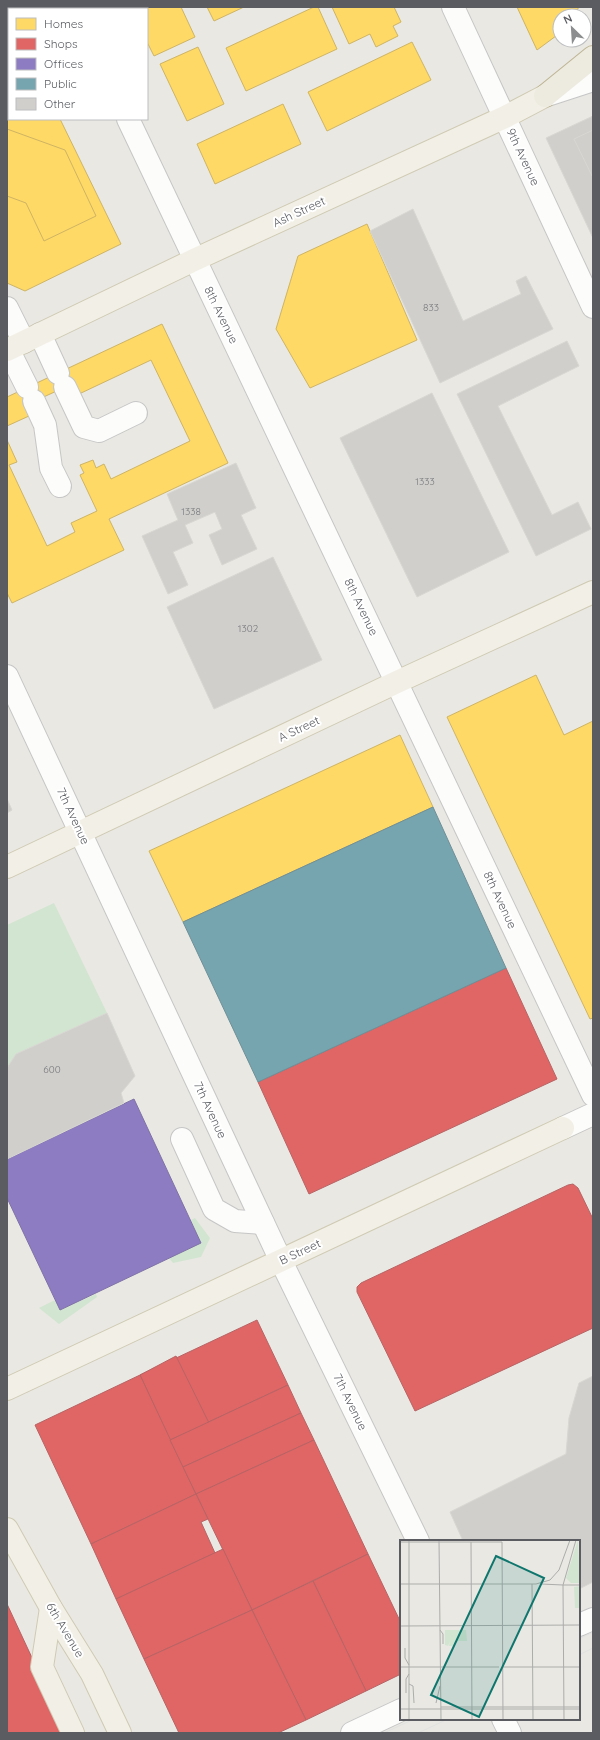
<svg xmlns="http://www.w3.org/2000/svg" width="600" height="1740" font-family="Quicksand,sans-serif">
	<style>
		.green { fill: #d2e5d1 }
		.homes { fill: #ffd966; stroke: #ceb464 }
		.shops { fill: #e06666; stroke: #b86364 }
		.offices { fill: #8e7cc3; stroke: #7e72a6 }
		.public { fill: #76a5af; stroke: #6e8f98 }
		.building { fill: #d0cfcc; stroke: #d8d7d2 }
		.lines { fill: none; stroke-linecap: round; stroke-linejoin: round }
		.minor-casing { stroke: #c6c6c6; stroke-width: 24 }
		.major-casing { stroke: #cfcab3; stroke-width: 24 }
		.highway-casing { stroke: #beb493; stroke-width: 24 }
		.minor { stroke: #fcfcfb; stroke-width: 22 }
		.major { stroke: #f2f0e6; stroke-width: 22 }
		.highway { stroke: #edebe0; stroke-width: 22 }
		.tram { stroke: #e1e2e1; stroke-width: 1 }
		.labels { text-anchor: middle; stroke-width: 4; stroke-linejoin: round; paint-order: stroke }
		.number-label { font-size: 10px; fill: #797a7d }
		.street-label { font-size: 12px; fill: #5a5c61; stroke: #fff }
		.inset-road { fill: none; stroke: #acacab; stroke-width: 1 }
		.view { fill: #0f766e; fill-opacity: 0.15; stroke: #0f766e; stroke-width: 2 }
		.inset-edge { fill: none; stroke: #5a5c61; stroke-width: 2 }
	</style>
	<rect width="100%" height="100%" fill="#e9e8e3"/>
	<g class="green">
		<path d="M54,903L107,1013L16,1054L7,1068V925Z"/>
		<path d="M195,1218L210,1238L201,1257L173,1263L169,1258L201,1243L191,1220Z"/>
		<path d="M96,1294L97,1297L59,1324L39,1308L55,1300L60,1310Z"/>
	</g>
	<g class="homes">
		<path d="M130,7H181L195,37L154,56L147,42V9H131Z"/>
		<path d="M207,7H244L214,21Z"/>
		<path d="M314,7H318L337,49L246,91L226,48Z"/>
		<path d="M332,7H394L401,22L393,26L398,36L376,47L370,34L349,44Z"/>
		<path d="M517,7H579L573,16H560V33L537,50Z"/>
		<path d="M7,11L9,15V119H60L121,244L25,291L7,283Z"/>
		<path d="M412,42L431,80L327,131L308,92Z"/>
		<path d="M198,47L224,104L187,121L160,64Z"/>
		<path d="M283,104L301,144L215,184L197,144Z"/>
		<path d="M7,129L65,150L96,216L44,241L26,203L7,196Z"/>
		<path d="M367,224L417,340L310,388L276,329L298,256Z"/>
		<path d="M162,324L228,463L109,519L124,550L12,603L7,593V440L17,462L9,465L47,546L75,532L71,523L97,511L80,475L84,473L80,465L93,460L96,468L104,464L111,479L190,441L151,360L79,394L74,383L24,406L29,416L7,426V397Z"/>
		<path d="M536,675L564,735L593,721V1018L590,1019L447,717Z"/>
		<path d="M400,735L433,807L183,922L149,851Z"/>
	</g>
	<g class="shops">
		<path d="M506,968L557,1079L309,1194L258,1082Z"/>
		<path d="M573,1184L578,1188L593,1219V1328L415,1411L357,1292V1287L361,1283L568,1185Z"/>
		<path d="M257,1320L288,1385L170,1440L140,1375Z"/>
		<path d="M176,1356L209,1423L170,1440L140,1375Z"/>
		<path d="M140,1375L196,1494L91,1544L35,1425Z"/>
		<path d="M288,1385L301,1413L183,1467L170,1440Z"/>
		<path d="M301,1413L314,1440L196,1494L183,1467Z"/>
		<path d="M314,1440L368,1554L252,1610L196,1494Z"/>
		<path d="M196,1494L208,1519L201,1522L215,1553L116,1599L91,1544Z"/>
		<path d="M223,1549L252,1610L144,1659L116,1599Z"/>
		<path d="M368,1554L401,1623V1674L366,1691L313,1581Z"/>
		<path d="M313,1581L366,1691L306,1720L252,1610Z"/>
		<path d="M7,1604L67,1733H7Z"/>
		<path d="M252,1610L306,1720L278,1733H179L144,1659Z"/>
	</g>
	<path class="offices" d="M134,1099L201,1243L60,1310L7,1198V1159Z"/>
	<path class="public" d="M433,807L506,968L258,1082L183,922Z"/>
	<g class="building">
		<path d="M593,116V238L546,138Z"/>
		<path d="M593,130V178L574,139Z"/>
		<path d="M413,209L463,321L521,294L516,281L526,276L553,329L440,383L370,231Z"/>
		<path d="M567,341L579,366L498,406L552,515L578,502L591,529L536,556L457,394Z"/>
		<path d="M432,393L509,552L417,597L340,438Z"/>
		<path d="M236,463L256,508L241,515L257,549L222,565L209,535L222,529L215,512L185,525L193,543L173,552L188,585L168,594L142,536L178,520L167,494Z"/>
		<path d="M273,557L322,660L214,709L167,607Z"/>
		<path d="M7,799L12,810L7,813Z"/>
		<path d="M107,1013L135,1076L121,1093L124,1103L7,1159V1068L16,1054Z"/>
		<path d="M593,1376V1582L579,1589V1541H463L450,1512L566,1454L569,1418L579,1383Z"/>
	</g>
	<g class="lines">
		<g class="minor-casing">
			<g id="minor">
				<path d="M76,7L77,9"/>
				<path d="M453,7L593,307"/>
				<path d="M547,95L593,80"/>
				<path d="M128,119L593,1095"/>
				<path d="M7,308L24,342"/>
				<path d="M40,334L58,373"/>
				<path d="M8,349L27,387"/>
				<path d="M65,387L84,427L99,431L136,413"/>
				<path d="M34,401L45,425L51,468L60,486"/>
				<path d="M7,676L281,1261L418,1541"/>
				<path d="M563,1128L593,1114"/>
				<path d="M182,1139L214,1209L235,1221L263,1223"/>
				<path d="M579,1625L593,1619"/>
				<path d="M503,1719L510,1733"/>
				<path d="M352,1733L401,1710"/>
			</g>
		</g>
		<g class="major-casing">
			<g id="major">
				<path d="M7,350L194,260L505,117L545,96"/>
				<path d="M7,867L397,682L593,592"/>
				<path d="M7,1389L563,1128"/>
				<path d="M7,1529L51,1608L92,1674L120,1733"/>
				<path d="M51,1608L42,1667L73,1733"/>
			</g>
		</g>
		<g class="highway-casing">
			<path id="highway" d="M545,96L593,57"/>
		</g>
		<use href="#minor" class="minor"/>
		<use href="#major" class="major"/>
		<use href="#highway" class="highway"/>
		<g class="tram">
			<path d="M579,1639L593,1632"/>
			<path d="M579,1655L593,1648"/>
			<path d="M384,1733L414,1719"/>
			<path d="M418,1733L448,1719"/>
		</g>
	</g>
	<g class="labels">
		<g class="number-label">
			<text x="431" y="311">833</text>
			<text x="425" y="485">1333</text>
			<text x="191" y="515">1338</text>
			<text x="248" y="632">1302</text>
			<text x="52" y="1073">600</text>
		</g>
		<g class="street-label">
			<text transform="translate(523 157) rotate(65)" y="4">9th Avenue</text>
			<text transform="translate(299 212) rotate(-25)" y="4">Ash Street</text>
			<text transform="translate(221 315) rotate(64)" y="4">8th Avenue</text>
			<text transform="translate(361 607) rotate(64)" y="4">8th Avenue</text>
			<text transform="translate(299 729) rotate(-25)" y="4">A Street</text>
			<text transform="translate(73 816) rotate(65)" y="4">7th Avenue</text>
			<text transform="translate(500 900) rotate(65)" y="4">8th Avenue</text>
			<text transform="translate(210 1110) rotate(65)" y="4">7th Avenue</text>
			<text transform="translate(300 1252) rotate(-25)" y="4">B Street</text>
			<text transform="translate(350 1402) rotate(64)" y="4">7th Avenue</text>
			<text transform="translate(65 1630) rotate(59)" y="4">6th Avenue</text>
		</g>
	</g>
	<g transform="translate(400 1540)">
		<rect width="180" height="180" fill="#e9e8e3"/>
		<path d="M178,0L180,43H171L166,38ZM180,46V68H175L174,47ZM45,90H66L67,101H58L53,106H49L50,101L48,106L45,105Z" fill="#d2e5d1"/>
		<path class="inset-road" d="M9,0V180M39,0L41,180M0,2H102L103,180M71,2L72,180M0,44H136M132,44L133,180M136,44L150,40L159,30L170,0M141,44L163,45M163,45L176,0M0,86L180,85M40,90L43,94V104M5,108V118L9,125M0,127H99M102,127H180M9,144L13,146L14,163M6,153V139L9,134M36,163L40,146M41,167H180M0,169H180M164,180L163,45H180"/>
		<path class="view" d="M96,16L144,38L79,177L31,155Z"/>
		<rect width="180" height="180" class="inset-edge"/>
	</g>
	<rect width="600" height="1740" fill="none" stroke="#5a5c61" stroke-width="16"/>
	<rect x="8" y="8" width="140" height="112" fill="#ffffff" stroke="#bdbec0"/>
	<rect x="16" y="18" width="20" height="12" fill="#ffd966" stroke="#bdbec0"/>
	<text x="44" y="28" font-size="12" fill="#5a5c61">Homes</text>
	<rect x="16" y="38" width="20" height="12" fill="#e06666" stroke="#bdbec0"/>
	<text x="44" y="48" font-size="12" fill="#5a5c61">Shops</text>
	<rect x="16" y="58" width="20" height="12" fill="#8e7cc3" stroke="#bdbec0"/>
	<text x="44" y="68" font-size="12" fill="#5a5c61">Offices</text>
	<rect x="16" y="78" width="20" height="12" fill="#76a5af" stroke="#bdbec0"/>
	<text x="44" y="88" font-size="12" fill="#5a5c61">Public</text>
	<rect x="16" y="98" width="20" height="12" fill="#d0cfcc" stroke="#bdbec0"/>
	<text x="44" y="108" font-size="12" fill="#5a5c61">Other</text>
	<g transform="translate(572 28) rotate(335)"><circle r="19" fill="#ffffff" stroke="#bdbec0"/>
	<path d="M0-3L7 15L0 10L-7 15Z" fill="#8c8d8e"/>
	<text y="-6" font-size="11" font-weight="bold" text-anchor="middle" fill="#5a5c61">N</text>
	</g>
</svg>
